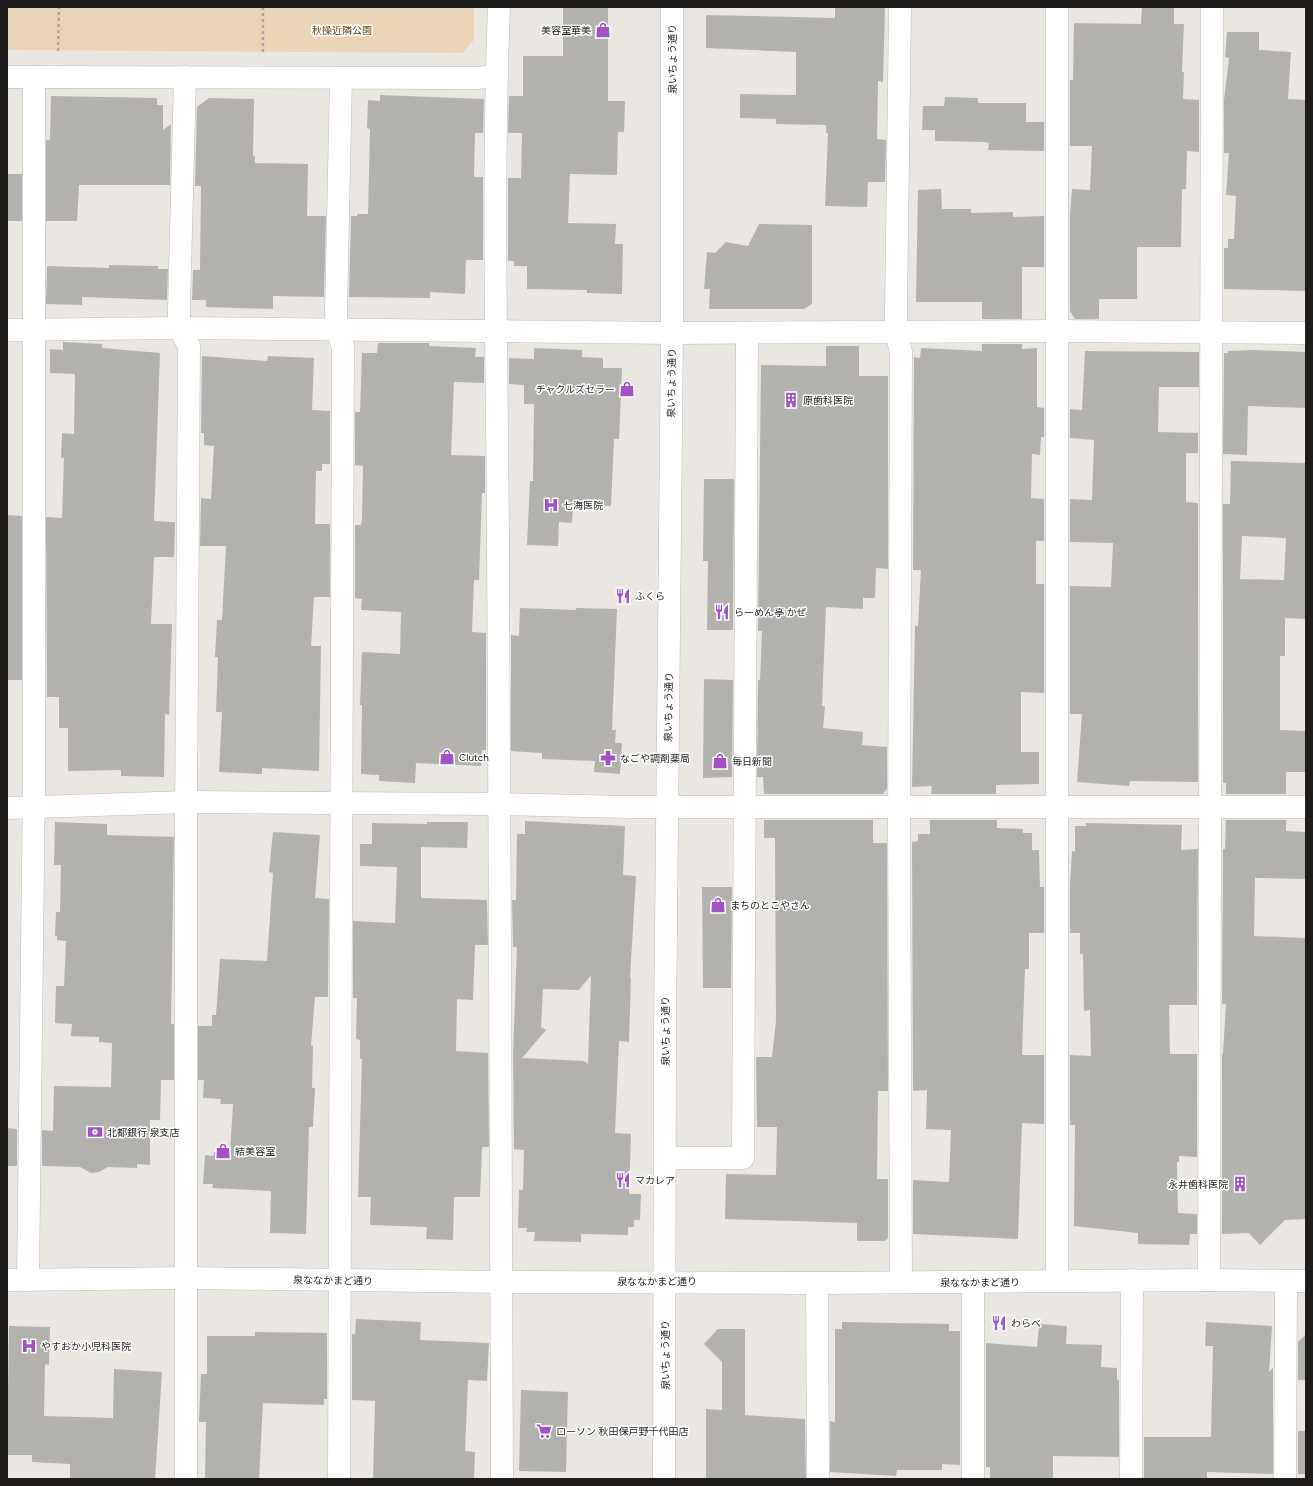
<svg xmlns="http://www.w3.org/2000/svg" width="1313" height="1486" font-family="Figtree,'Noto Sans JP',sans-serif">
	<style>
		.green { fill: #ebd4b6 }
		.building { fill: #b3b1ad; fill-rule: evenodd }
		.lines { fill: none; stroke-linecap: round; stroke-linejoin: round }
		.street-casing { stroke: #bdbab6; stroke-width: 23 }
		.secondary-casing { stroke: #bdbab6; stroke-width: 23 }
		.path { stroke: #a7a5a1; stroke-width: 2.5; stroke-dasharray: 3 3; stroke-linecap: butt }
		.street { stroke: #fff; stroke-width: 22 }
		.secondary { stroke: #fff; stroke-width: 22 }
		.labels { text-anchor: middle; stroke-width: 3; stroke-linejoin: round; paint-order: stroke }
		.park-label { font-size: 10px; fill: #66440c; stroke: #fff }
		.poi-label { font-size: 10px; fill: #1d1c1b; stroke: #fff; text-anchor: start }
		.street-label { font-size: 10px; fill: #1d1c1b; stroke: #fff }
	</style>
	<rect width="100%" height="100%" fill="#eae7e3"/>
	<path class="green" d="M7,7H474V40L463,53L7,50Z"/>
	<g class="building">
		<path d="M563,7H608V101H625L624,132H618L617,175L570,174L568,223L616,224L615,244H623L622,294L587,293V290L527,289V266H514V261H508V178H521L522,133H508L509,96H523V56H563Z"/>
		<path d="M835,7H885L883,82L878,81L877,139L886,140L885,182H868L867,207L825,206L828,133H826V125L776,124V119L740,118V94L796,95V52L706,48V15L835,18Z"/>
		<path d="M1142,7H1174V24H1184L1182,72H1184L1183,99L1199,100V152L1187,151L1186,189H1182L1181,247H1137V299H1099V319H1075L1070,311V216L1072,189L1090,190L1092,146H1070V80H1073L1074,23L1141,24Z"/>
		<path d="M1227,32H1259V50L1291,52L1288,99L1306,100V291L1224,289V248H1228V239H1234L1236,196L1226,195L1229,153H1224V100L1229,58L1225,57Z"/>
		<path d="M380,95L484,99L483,133H475L474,177H483V260H466L465,294L430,292V298L349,297L351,216H357V214H368L370,129L367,128L368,100L380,101Z"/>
		<path d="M51,96L157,98V105H163V130L171,124L170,185H79L77,221H46V140H50Z"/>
		<path d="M945,97L978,98V103H1026V122H1044V151L988,150L989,143L984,142L935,141V130H922L923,106H944Z"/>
		<path d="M209,98L254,99L253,156H255V163L308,164L307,216H326L324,297L273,296V309L206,307V300H192L193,270H200L201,186H195L197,107Z"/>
		<rect x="7" y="174" width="15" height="47"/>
		<path d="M941,189L942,209H971V213L1013,212V217L1044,216V267H1022V319H982V302H916L918,190Z"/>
		<path d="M759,224L812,225V304L804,309H709L710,289H704L707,252L715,253L726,242L748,246Z"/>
		<path d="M109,265L158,266V269H168L167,300L82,297V305L46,304L47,266L109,268Z"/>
		<path d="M63,342L102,344V348L160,353L154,521L175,522L174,557H154L151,624H172L169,715L165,714L164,777L121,776V770L68,771V728H59V697H47L46,517L62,518L64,458H61L62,433L74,434L75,374L50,373V349L63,350Z"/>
		<path d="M378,343H429V346L476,348L475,357H484V383L454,382L451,455L485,456V493H482L479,580H474L472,632L486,633V750H482L481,766L416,763L415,783L379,781V775L361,774L362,705H360L362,652L400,654L401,612L361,610L362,599L355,598V525H361L362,520L363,466L355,465V412H360L362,353H377Z"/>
		<path d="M982,344H1022V349L1037,348V407L1044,408V437H1041L1040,455L1032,454L1031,498L1044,499V541H1036V584H1044V693L1021,692V752H1039V784L996,785V794H931L932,786L912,787L915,626H918L921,570H913L914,357L920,358L921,348L982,351Z"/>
		<path d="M826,346H859V376H888V569L876,568L875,598H863V609L826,607L822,706H825L823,728L863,732L862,745L887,747V789L883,794H764L763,777H757L758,680H760L762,631H758L761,365L826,366Z"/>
		<path d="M534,348L582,350V357L603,358V368H622L619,439H614L611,506L573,504L572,523L559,522L558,546L527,545L530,481H533L534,404H524V385L509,384V358L534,359Z"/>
		<path d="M1254,350L1306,352V408L1248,406L1247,455L1223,454L1224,353H1228V351Z"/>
		<path d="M1085,351L1199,352V387H1159L1158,432L1198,433V453H1186V502L1198,503V782L1130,781L1129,786L1077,782L1082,714H1070V586L1111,587L1113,543L1070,542V499L1092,500L1094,440L1070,438V409L1082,410Z"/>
		<path d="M202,356L267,361L268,356L314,358L312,410L330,411V464H322V471H316L315,524H330V597H314L311,646H321L319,771L262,768V774L219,772L222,712H216L218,657H215L217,620H222L226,546H200L201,498L211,499L214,446L204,445V433H201Z"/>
		<path d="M1231,461L1306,463V619L1285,618V656H1280V730L1306,731V772H1286V794H1226V783H1223V504H1230ZM1242,536L1286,538L1284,580L1240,579Z"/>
		<path d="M704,479H734L733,630H707L708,561H703Z"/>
		<path d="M7,515L22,516V680H7Z"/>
		<path d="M520,608L576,610V608L617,609L612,730H616L615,743H622L620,774L594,772L595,761L542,759V753L511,751V635L519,636Z"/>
		<path d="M704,679L733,680L732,777L703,778Z"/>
		<path d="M764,820H873V843H887L888,1091H878L877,1179H888V1238L885,1241H857V1223L725,1219L726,1174L776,1175L777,1127H757L756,1057H772L776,1021L775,838H764Z"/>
		<path d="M930,820H997V828L1023,829V833H1032V850H1039L1040,887H1044V933H1029V969H1025L1022,1055H1044V1124L1022,1123L1018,1239L913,1234V1180L949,1182L951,1130L926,1129L927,1090L913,1091L912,842L918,841V834H930Z"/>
		<path d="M1226,820H1286V831L1306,832V879L1255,878L1254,936L1306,938V1219L1285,1220L1260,1245L1249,1233L1222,1234V1054H1223L1226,1004H1222L1223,849H1225Z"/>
		<path d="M525,821L625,826L623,875L636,876L630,978H631L629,1042L619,1041L615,1133L631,1134L629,1194H641L640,1220H634V1227H628V1235L581,1234V1242L534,1241L535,1232H526L527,1228H518L519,1190H523L524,1150L514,1149L513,1054L517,947H513L512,900H516L517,834H525ZM591,975L588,1064L584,1061L522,1058L546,1030L541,1027L543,989L579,990Z"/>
		<path d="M55,822L107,824V835L174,837L171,1024H174V1080H161L160,1120H150V1165L137,1164V1168L108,1167L99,1172L91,1173L80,1167L42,1166V1130L53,1131L54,1086L111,1087L112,1043L99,1042V1037L71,1036L72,1024L55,1023L56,986H64L66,941L57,940V936H55L56,912H60L61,865H54Z"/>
		<path d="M427,822H468L467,848L421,847V898L487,900L488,945H475L473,1000L457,999L456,1051L488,1053L489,1147H482L480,1197H454L453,1240L426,1239L427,1227L370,1225L371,1197H358L362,1059H360V1040L356,1039L357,998H353V921L395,923L397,867L360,866V844H372V823L427,824Z"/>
		<path d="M1086,823L1182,825L1181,850L1198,849L1197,1005H1169L1170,1054H1197V1157L1179,1156V1162H1177L1178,1213L1197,1214V1234H1190L1189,1245L1138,1244V1233L1074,1226L1075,1125H1070V1055L1091,1056L1090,1010L1084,1011L1083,954H1080V933H1070V885L1072,851L1075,852V826H1086Z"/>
		<path d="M273,832L320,835L315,898L329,899L328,997H315L311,1046H313L312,1088H315L313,1127H309L306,1234L270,1233L271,1191L212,1188L213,1184H203L205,1155L213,1156L214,1152L230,1153L233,1104H220L221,1099L203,1098L204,1080H198V1026H212V1015H216L220,959L267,961L273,873L269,872Z"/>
		<path d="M702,887H732L731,988H703Z"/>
		<path d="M7,1128L17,1129V1166H7Z"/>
		<path d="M356,1319L421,1322L420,1340L489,1343L487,1381L468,1380L465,1451L475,1452L474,1479H373L375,1401L352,1400V1334H355Z"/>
		<path d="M842,1322L949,1324V1331H960V1465L942,1464V1470H897L896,1476L830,1472V1421L835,1422V1329H842Z"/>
		<path d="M1206,1322L1272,1326L1269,1372L1273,1368V1474L1207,1472V1478H1144V1437H1211L1213,1346H1205Z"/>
		<path d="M1039,1324L1067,1326L1066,1344L1102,1345L1101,1367L1117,1368V1380H1119V1457L1053,1456V1479H990V1467H986V1343L1037,1347Z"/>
		<path d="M9,1326L50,1327L49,1365L45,1364L44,1416L113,1418L114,1369L162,1372L155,1479H70V1464L32,1462V1455H7Z"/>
		<path d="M718,1329H745V1415L805,1419L806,1479H706V1409L722,1410V1362L704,1344Z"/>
		<path d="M255,1332L327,1333V1399H324V1405L263,1403L259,1479H205L206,1422H199L201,1374H207V1336H255Z"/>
		<path d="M1306,1334V1380H1298V1342Z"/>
		<path d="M521,1390L568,1392L566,1472L519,1471Z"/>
		<rect x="1298" y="1431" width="7" height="43"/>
	</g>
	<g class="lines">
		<g class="street-casing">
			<g id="street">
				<path d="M499,7C492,184 497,362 498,540C499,853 502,1166 502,1479"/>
				<path d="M900,7L896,311V332L901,352L899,824L901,1282"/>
				<path d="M1057,7V1281"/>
				<path d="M7,77L476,78L497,76"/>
				<path d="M185,77L179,309V328L189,346L186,827V1479"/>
				<path d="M7,330L179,328L672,333L1058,331L1306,333"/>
				<path d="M7,808L187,802L498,804L628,807H1306"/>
				<path d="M666,1158H743L747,333"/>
				<path d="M28,1280L34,783V77"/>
				<path d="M1209,1280L1212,7"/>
				<path d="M973,1282V1479"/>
				<path d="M817,1283L818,1479"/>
				<path d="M339,1479L343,347L337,330L336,312L341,78"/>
				<path d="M1131,1479L1132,1280"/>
				<path d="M1285,1479L1286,1281"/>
			</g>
		</g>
		<g class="secondary-casing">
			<g id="secondary">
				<path d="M7,1280L187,1278L502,1282L817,1283L1209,1280L1306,1281"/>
				<path d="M664,1479L665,1028L672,333V7"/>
			</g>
		</g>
		<g class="path">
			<path d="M58,51L59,7"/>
			<path d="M263,52V7"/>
		</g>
		<use href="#street" class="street"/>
		<use href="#secondary" class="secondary"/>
	</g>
	<defs>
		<g id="shop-bare" transform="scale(1.2)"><path d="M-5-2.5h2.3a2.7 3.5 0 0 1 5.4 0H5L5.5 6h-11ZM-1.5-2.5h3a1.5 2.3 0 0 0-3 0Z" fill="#a153c4" stroke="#fff" stroke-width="2.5" paint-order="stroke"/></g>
		<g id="building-bare" transform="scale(1.2)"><path d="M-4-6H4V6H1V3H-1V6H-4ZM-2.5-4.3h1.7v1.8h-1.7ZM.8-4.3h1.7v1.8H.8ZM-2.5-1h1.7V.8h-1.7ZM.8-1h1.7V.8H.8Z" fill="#a153c4" stroke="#fff" stroke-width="2.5" paint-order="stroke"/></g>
		<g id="hospital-bare" transform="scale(1.2)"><path d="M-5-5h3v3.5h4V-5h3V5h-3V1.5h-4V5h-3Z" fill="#a153c4" stroke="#fff" stroke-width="2.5" paint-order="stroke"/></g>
		<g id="restaurant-bare" transform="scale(1.2)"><path d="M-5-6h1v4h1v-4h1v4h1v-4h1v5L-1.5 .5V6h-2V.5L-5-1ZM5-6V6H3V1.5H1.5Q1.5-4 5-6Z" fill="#a153c4" stroke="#fff" stroke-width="2.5" paint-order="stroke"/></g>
		<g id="pharmacy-bare" transform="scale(1.2)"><path d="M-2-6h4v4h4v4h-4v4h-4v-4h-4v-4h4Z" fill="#a153c4" stroke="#fff" stroke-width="2.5" paint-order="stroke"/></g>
		<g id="bank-bare" transform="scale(1.2)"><path d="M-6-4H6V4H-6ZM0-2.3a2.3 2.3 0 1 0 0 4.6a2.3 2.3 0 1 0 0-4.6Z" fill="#a153c4" stroke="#fff" stroke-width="2.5" paint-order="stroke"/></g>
		<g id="supermarket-bare" transform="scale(1.2)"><path d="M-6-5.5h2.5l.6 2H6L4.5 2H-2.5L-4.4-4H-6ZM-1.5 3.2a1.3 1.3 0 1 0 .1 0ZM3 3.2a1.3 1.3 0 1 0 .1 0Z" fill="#a153c4" stroke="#fff" stroke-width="2.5" paint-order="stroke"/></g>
	</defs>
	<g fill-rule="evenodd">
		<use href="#shop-bare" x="603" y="30"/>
		<use href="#shop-bare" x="627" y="389"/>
		<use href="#building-bare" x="791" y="400"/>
		<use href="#hospital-bare" x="551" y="505"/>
		<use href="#restaurant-bare" x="623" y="596"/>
		<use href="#restaurant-bare" x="722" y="612"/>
		<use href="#shop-bare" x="447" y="757"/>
		<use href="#pharmacy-bare" x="608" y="758"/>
		<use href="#shop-bare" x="720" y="761"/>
		<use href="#shop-bare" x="718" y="905"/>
		<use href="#bank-bare" x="95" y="1132"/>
		<use href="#shop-bare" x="223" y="1151"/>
		<use href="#restaurant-bare" x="623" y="1180"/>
		<use href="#building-bare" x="1240" y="1184"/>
		<use href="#restaurant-bare" x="999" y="1323"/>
		<use href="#hospital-bare" x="29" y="1346"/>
		<use href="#supermarket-bare" x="544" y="1431"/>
	</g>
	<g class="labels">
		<g class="park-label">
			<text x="342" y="34">秋操近隣公園</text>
		</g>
		<g class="poi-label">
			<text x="591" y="34" text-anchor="end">美容室華美</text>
			<text x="615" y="393" text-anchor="end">チャクルズセラー</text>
			<text x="803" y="404">原歯科医院</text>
			<text x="563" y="509">七海医院</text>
			<text x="635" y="600">ふくら</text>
			<text x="734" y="616">らーめん亭 かぜ</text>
			<text x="459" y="761">Clutch</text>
			<text x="620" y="762">なごや調剤薬局</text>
			<text x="732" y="765">毎日新聞</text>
			<text x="730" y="909">まちのとこやさん</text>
			<text x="107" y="1136">北都銀行 泉支店</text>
			<text x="235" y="1155">結美容室</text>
			<text x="635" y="1184">マカレア</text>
			<text x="1228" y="1188" text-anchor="end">永井歯科医院</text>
			<text x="1011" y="1327">わらべ</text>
			<text x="41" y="1350">やすおか小児科医院</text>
			<text x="556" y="1435">ローソン 秋田保戸野千代田店</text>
		</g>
		<g class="street-label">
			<text transform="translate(672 59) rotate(-90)" y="4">泉いちょう通り</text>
			<text transform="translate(671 383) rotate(-89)" y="4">泉いちょう通り</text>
			<text transform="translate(668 707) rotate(-89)" y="4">泉いちょう通り</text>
			<text transform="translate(665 1031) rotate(-90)" y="4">泉いちょう通り</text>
			<text transform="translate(333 1280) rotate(1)" y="4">泉ななかまど通り</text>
			<text x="657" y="1285">泉ななかまど通り</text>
			<text x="980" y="1286">泉ななかまど通り</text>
			<text transform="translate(665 1355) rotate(-90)" y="4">泉いちょう通り</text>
		</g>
	</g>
	<rect width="1313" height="1486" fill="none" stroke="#1d1c1b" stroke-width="16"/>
</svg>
